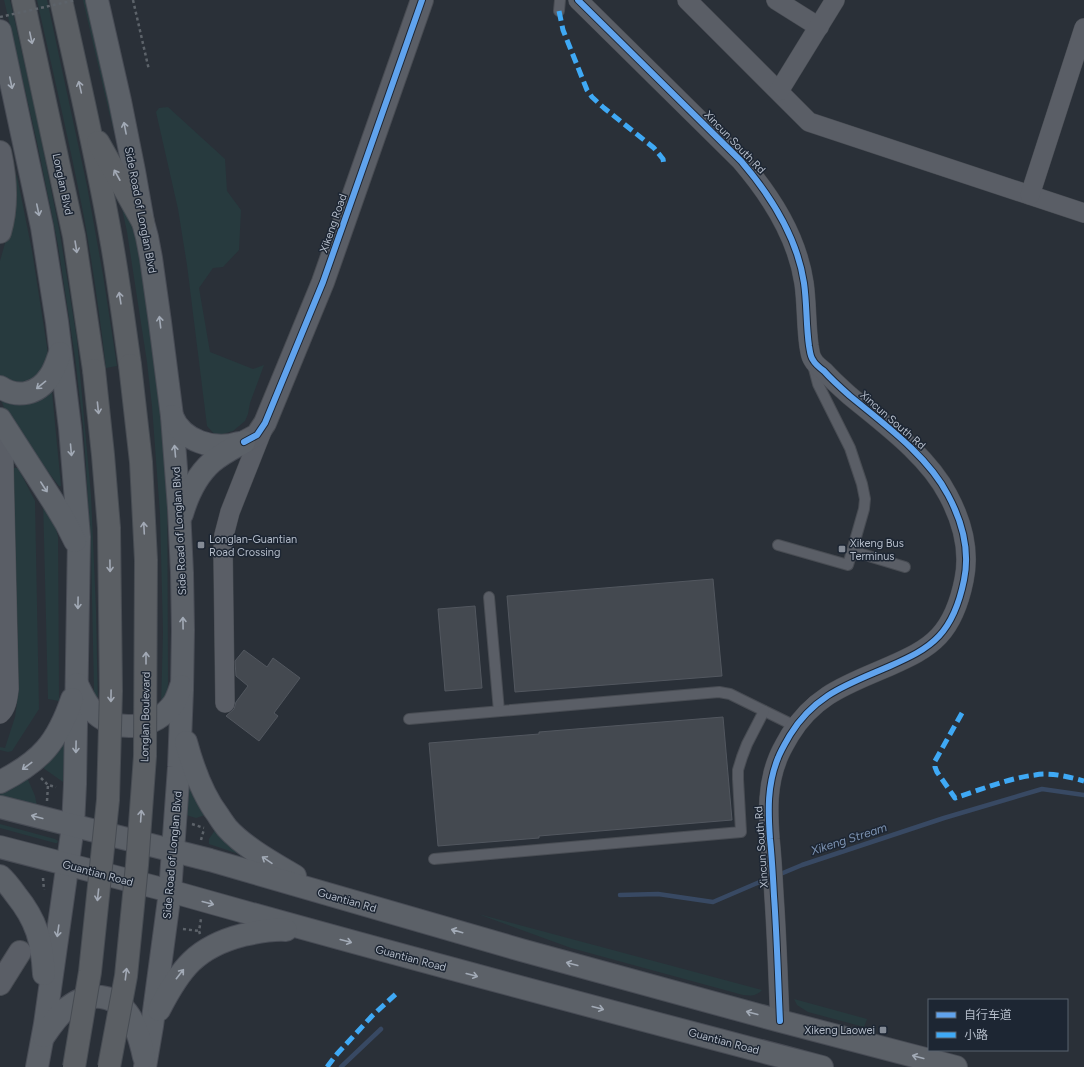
<svg xmlns="http://www.w3.org/2000/svg" width="1084" height="1067" font-family="Figtree,'Noto Sans SC',sans-serif">
	<style>
		.green { fill: #273a3e }
		.lines { fill: none; stroke-linecap: round; stroke-linejoin: round }
		.stream { stroke: #384963; stroke-width: 4.5 }
		.building { fill: #444950; stroke: #52575f }
		.service-casing { stroke: #484c53; stroke-width: 12 }
		.minor-casing { stroke: #484c53; stroke-width: 20 }
		.tertiary-casing { stroke: #484c53; stroke-width: 24 }
		.primary-casing { stroke: #484c55; stroke-width: 24 }
		.trunk-casing { stroke: #474c53; stroke-width: 24 }
		.path { stroke: #5d636a; stroke-width: 2.5; stroke-dasharray: 3 3; stroke-linecap: butt }
		.service { stroke: #5a5e66; stroke-width: 10 }
		.minor { stroke: #5a5e66; stroke-width: 19 }
		.tertiary { stroke: #5a5e66; stroke-width: 22 }
		.primary { stroke: #5c6168; stroke-width: 22 }
		.trunk { stroke: #5b5f64; stroke-width: 22 }
		.trunk-bridge-casing { stroke: #474c53; stroke-width: 24; stroke-linecap: butt }
		.path-bridge { stroke: #5d636a; stroke-width: 2.5; stroke-dasharray: 3 3; stroke-linecap: butt }
		.trunk-bridge { stroke: #5b5f64; stroke-width: 22 }
		.quiet { stroke: #3fa9f5; stroke-width: 5; stroke-dasharray: 10 5; stroke-linecap: butt }
		.cycleway-casing { stroke: #1d2633; stroke-width: 8 }
		.cycleway { stroke: #60a3ed; stroke-width: 6 }
		.oneway { stroke: #a2a9b5 }
		.oneway2 { stroke: #a2aab6 }
		.poi-dot { fill: #848b96; stroke: #1d2633; stroke-width: 1.5 }
		.labels { text-anchor: middle; stroke-width: 3; stroke-linejoin: round; paint-order: stroke }
		.street-label { font-size: 11px; fill: #b4bcc9; stroke: #1d2633 }
		.poi-label { font-size: 11px; fill: #b4bcc9; stroke: #1d2633; text-anchor: start }
		.water-label { font-size: 12px; font-style: italic; fill: #7c92b1; stroke: #1d2633 }
	</style>
	<rect width="100%" height="100%" fill="#2a3038"/>
	<g class="green">
		<path d="M4,0H10L37,119L60,234L77,340L91,495L96,610L98,708L95,699L94,691L91,552L86,467L83,425L75,357L58,245L37,142Z"/>
		<path d="M37,0H47L87,186L103,275L117,366L106,368C100,317 93,267 84,217C70,145 53,72 37,0Z"/>
		<path d="M83,0H89L123,167L109,112Z"/>
		<path d="M168,107L225,159L227,191L241,210L239,250L223,267L213,268L199,288L210,352L253,369L264,365L250,403L248,414L245,421L233,431L216,436L207,426L187,265L178,209L156,112L159,108Z"/>
		<path d="M12,169L17,176L32,251L47,347L48,357L40,378L22,385L0,377V261L11,222Z"/>
		<path d="M118,189L132,222L138,245L167,444L168,683L167,695L161,708L163,632L160,514L152,406L147,362L127,232Z"/>
		<path d="M51,382L61,486H59L19,434L8,418L0,397Z"/>
		<path d="M13,468H18L35,501L39,709L12,751L8,752L0,750V747L5,748L15,717L17,703L18,650Z"/>
		<path d="M43,497L54,519L58,537L59,701L48,699Z"/>
		<path d="M65,734L63,782L39,765Z"/>
		<path d="M26,775L35,796L37,806L0,796V791Z"/>
		<path d="M188,782L208,814L196,818L186,815Z"/>
		<path d="M0,824L55,839L58,841L57,843H55L0,828Z"/>
		<path d="M217,827L242,855L209,844V839Z"/>
		<path d="M478,914L762,990C756,996 752,996 743,995L571,948Z"/>
		<path d="M794,999L867,1019L864,1027L808,1012L797,1005Z"/>
	</g>
	<g class="lines">
		<g class="stream">
			<path d="M778,875L802,865L944,818L1042,789L1084,795"/>
			<path d="M620,895L658,894L713,902L769,878"/>
			<path d="M341,1067L381,1029"/>
		</g>
	</g>
	<g class="building">
		<path d="M713,579L722,676L515,692L507,596Z"/>
		<path d="M475,606L482,688L445,691L438,609Z"/>
		<path d="M244,650L267,667L273,658L300,678L274,713L278,716L259,741L226,716L234,709L236,702L248,686L236,676L235,661Z"/>
		<path d="M723,717L732,820L539,836V838L438,846L429,743L539,734V732Z"/>
	</g>
	<g class="lines">
		<g class="service-casing">
			<g id="service">
				<path d="M559,11L560,0"/>
				<path d="M778,545L848,565L864,509L865,499L862,484L850,448L818,384L813,365"/>
				<path d="M852,551L905,567"/>
				<path d="M489,597L499,711"/>
				<path d="M409,719L719,692L730,694L795,726"/>
				<path d="M434,859L741,832L738,779V770L742,757L747,744L764,711"/>
			</g>
		</g>
		<g class="minor-casing">
			<g id="minor">
				<path d="M578,0L741,161C771,196 797,236 804,283C807,304 806,325 809,346C810,351 810,356 813,360C815,364 820,368 824,371C832,380 841,388 850,396C884,424 928,456 948,495C962,521 970,551 964,580C960,600 953,621 939,636C926,650 908,658 890,666C849,684 815,694 790,735C786,742 781,750 778,758C767,785 768,811 770,839C772,858 773,877 774,896C777,938 778,979 780,1021"/>
				<path d="M687,0L809,122L1084,213"/>
				<path d="M776,0L819,27"/>
				<path d="M779,91L835,0"/>
				<path d="M1030,195L1084,28"/>
				<path d="M225,703L223,549L224,535L230,512L264,426"/>
				<path d="M0,714C7,708 8,697 9,689L3,425"/>
			</g>
		</g>
		<g class="tertiary-casing">
			<g id="tertiary">
				<path d="M0,152C6,179 8,205 0,232"/>
				<path d="M244,442L257,435L265,423L323,282L422,0"/>
				<path d="M0,984L20,952"/>
			</g>
		</g>
		<g class="primary-casing">
			<g id="primary">
				<path d="M97,0L120,101L134,171L143,222L147,237L151,258L160,322L172,416L179,508L182,573L183,630L182,690L179,767L170,892L152,1026L145,1067"/>
				<path d="M0,31L42,227L57,322L70,428L79,537L75,784L73,826L45,1024L37,1067"/>
				<path d="M0,387C18,399 38,394 50,376C55,369 57,361 60,353"/>
				<path d="M172,416C182,441 214,451 239,443"/>
				<path d="M0,419L54,503L66,523L75,541"/>
				<path d="M182,514C188,494 196,476 212,462C221,454 233,448 244,442"/>
				<path d="M77,684C82,694 86,705 95,713C118,734 155,729 174,703C177,698 179,692 181,686"/>
				<path d="M186,742C193,768 202,794 218,815C221,820 224,824 227,828C244,847 273,863 295,876"/>
				<path d="M0,782C41,761 57,743 72,699"/>
				<path d="M0,807L210,860L521,950L780,1021L956,1067"/>
				<path d="M0,847C56,862 113,876 170,891C386,952 604,1010 822,1067"/>
				<path d="M0,876C6,881 11,888 16,895C37,921 42,941 44,974"/>
				<path d="M159,1010C180,969 196,947 243,935C257,932 271,929 286,930"/>
				<path d="M44,1036C58,1015 73,995 101,997C111,998 118,1002 125,1010C135,1021 141,1043 144,1057"/>
			</g>
		</g>
		<g class="trunk-casing">
			<g id="trunk">
				<path d="M23,0L74,236L94,370"/>
				<path d="M61,0C79,81 98,162 112,244C119,284 124,324 130,365"/>
				<path d="M98,142L143,222"/>
			</g>
		</g>
		<g class="path">
			<path d="M133,0L149,70"/>
			<path d="M41,778L48,785L56,787"/>
			<path d="M47,801L48,785"/>
			<path d="M192,824L204,828"/>
			<path d="M201,840L204,829"/>
			<path d="M43,878L44,890"/>
			<path d="M183,929L199,931"/>
			<path d="M200,934L199,931L201,919"/>
		</g>
		<use href="#service" class="service"/>
		<use href="#minor" class="minor"/>
		<use href="#tertiary" class="tertiary"/>
		<use href="#primary" class="primary"/>
		<use href="#trunk" class="trunk"/>
		<g class="trunk-bridge-casing">
			<g id="trunk-bridge">
				<path d="M74,1067L90,972L108,800L111,691L109,528L103,455L94,370"/>
				<path d="M109,1067L126,976L137,865L145,756L146,560L141,462L130,365"/>
			</g>
		</g>
		<path class="path-bridge" d="M0,17L76,0"/>
		<use href="#trunk-bridge" class="trunk-bridge"/>
		<g class="quiet">
			<path d="M559,11L563,30L587,90L592,97L604,108L654,148L663,159L664,165"/>
			<path d="M962,713L935,761V767L937,772L955,798C980,790 1009,778 1035,775C1051,772 1069,777 1084,781"/>
			<path d="M327,1067L337,1054L372,1016L399,991"/>
		</g>
		<g class="cycleway-casing">
			<g id="cycleway">
				<path d="M578,0L741,161C771,196 797,236 804,283C807,304 806,325 809,346C810,351 810,356 813,360C815,364 820,368 824,371C832,380 841,388 850,396C884,424 928,456 948,495C962,521 970,551 964,580C960,600 953,621 939,636C926,650 908,658 890,666C849,684 815,694 790,735C786,742 781,750 778,758C767,785 768,811 770,839C772,858 773,877 774,896C777,938 778,979 780,1021"/>
				<path d="M244,442L257,435L265,423L323,282L422,0"/>
			</g>
		</g>
		<use href="#cycleway" class="cycleway"/>
	</g>
	<defs><path id="oneway-shaft" d="M-6 0H5M1.5-3L5.5 0L1.5 3" fill="none" stroke-width="1.6" stroke-linecap="round" stroke-linejoin="round"/></defs>
	<g class="oneway">
		<use href="#oneway-shaft" transform="translate(31 38) rotate(78)"/>
		<use href="#oneway-shaft" transform="translate(80 87) rotate(-103)"/>
		<use href="#oneway-shaft" transform="translate(117 175) rotate(-119)"/>
		<use href="#oneway-shaft" transform="translate(76 247) rotate(81)"/>
		<use href="#oneway-shaft" transform="translate(120 298) rotate(-99)"/>
		<use href="#oneway-shaft" transform="translate(98 408) rotate(84)"/>
		<use href="#oneway-shaft" transform="translate(144 528) rotate(-93)"/>
		<use href="#oneway-shaft" transform="translate(110 566) rotate(89)"/>
		<use href="#oneway-shaft" transform="translate(146 658) rotate(-90)"/>
		<use href="#oneway-shaft" transform="translate(111 696) rotate(91)"/>
		<use href="#oneway-shaft" transform="translate(141 816) rotate(-86)"/>
		<use href="#oneway-shaft" transform="translate(98 895) rotate(96)"/>
		<use href="#oneway-shaft" transform="translate(126 974) rotate(-83)"/>
	</g>
	<g class="oneway2">
		<use href="#oneway-shaft" transform="translate(11 83) rotate(78)"/>
		<use href="#oneway-shaft" transform="translate(125 128) rotate(-101)"/>
		<use href="#oneway-shaft" transform="translate(38 210) rotate(78)"/>
		<use href="#oneway-shaft" transform="translate(160 322) rotate(-97)"/>
		<use href="#oneway-shaft" transform="translate(41 385) rotate(141)"/>
		<use href="#oneway-shaft" transform="translate(71 450) rotate(85)"/>
		<use href="#oneway-shaft" transform="translate(175 451) rotate(-95)"/>
		<use href="#oneway-shaft" transform="translate(44 487) rotate(57)"/>
		<use href="#oneway-shaft" transform="translate(78 603) rotate(91)"/>
		<use href="#oneway-shaft" transform="translate(183 623) rotate(-91)"/>
		<use href="#oneway-shaft" transform="translate(76 747) rotate(91)"/>
		<use href="#oneway-shaft" transform="translate(27 766) rotate(143)"/>
		<use href="#oneway-shaft" transform="translate(37 817) rotate(-165)"/>
		<use href="#oneway-shaft" transform="translate(267 860) rotate(-146)"/>
		<use href="#oneway-shaft" transform="translate(208 903) rotate(15)"/>
		<use href="#oneway-shaft" transform="translate(58 931) rotate(98)"/>
		<use href="#oneway-shaft" transform="translate(457 931) rotate(-164)"/>
		<use href="#oneway-shaft" transform="translate(346 941) rotate(15)"/>
		<use href="#oneway-shaft" transform="translate(572 964) rotate(-165)"/>
		<use href="#oneway-shaft" transform="translate(180 974) rotate(-52)"/>
		<use href="#oneway-shaft" transform="translate(472 975) rotate(15)"/>
		<use href="#oneway-shaft" transform="translate(598 1008) rotate(15)"/>
		<use href="#oneway-shaft" transform="translate(752 1013) rotate(-165)"/>
		<use href="#oneway-shaft" transform="translate(918 1057) rotate(-165)"/>
	</g>
	<g class="poi-dot">
		<rect x="197" y="541" width="8" height="8" rx="2"/>
		<rect x="838" y="545" width="8" height="8" rx="2"/>
		<rect x="879" y="1026" width="8" height="8" rx="2"/>
	</g>
	<g class="labels">
		<g class="street-label">
			<text transform="translate(735 142) rotate(46)" y="4">Xincun South Rd</text>
			<text transform="translate(63 184) rotate(78)" y="4">Longlan Blvd</text>
			<text transform="translate(141 210) rotate(79)" y="4">Side Road of Longlan Blvd</text>
			<text transform="translate(333 223) rotate(-71)" y="4">Xikeng Road</text>
			<text transform="translate(893 420) rotate(41)" y="4">Xincun South Rd</text>
			<text transform="translate(179 531) rotate(-93)" y="4">Side Road of Longlan Blvd</text>
			<text transform="translate(145 717) rotate(-89)" y="4">Longlan Boulevard</text>
			<text transform="translate(761 847) rotate(-94)" y="4">Xincun South Rd</text>
			<text transform="translate(172 855) rotate(-85)" y="4">Side Road of Longlan Blvd</text>
			<text transform="translate(98 873) rotate(15)" y="4">Guantian Road</text>
			<text transform="translate(347 900) rotate(16)" y="4">Guantian Rd</text>
			<text transform="translate(411 958) rotate(15)" y="4">Guantian Road</text>
			<text transform="translate(724 1041) rotate(15)" y="4">Guantian Road</text>
		</g>
		<g class="poi-label">
			<text x="209" y="543">Longlan-Guantian<tspan x="209" dy="13">Road Crossing</tspan></text>
			<text x="850" y="547">Xikeng Bus<tspan x="850" dy="13">Terminus</tspan></text>
			<text x="875" y="1034" text-anchor="end">Xikeng Laowei</text>
		</g>
		<g class="water-label">
			<text transform="translate(849 839) rotate(-18)" y="4">Xikeng Stream</text>
		</g>
	</g>
	<rect x="928" y="999" width="140" height="52" fill="#1d2633" stroke="#59626f"/>
	<rect x="936" y="1012" width="20" height="6" fill="#60a3ed" stroke="#59626f"/>
	<text x="964" y="1019" font-size="12" fill="#b4bcc9">自行车道</text>
	<rect x="936" y="1032" width="20" height="6" fill="#3fa9f5" stroke="#59626f"/>
	<text x="964" y="1039" font-size="12" fill="#b4bcc9">小路</text>
</svg>
